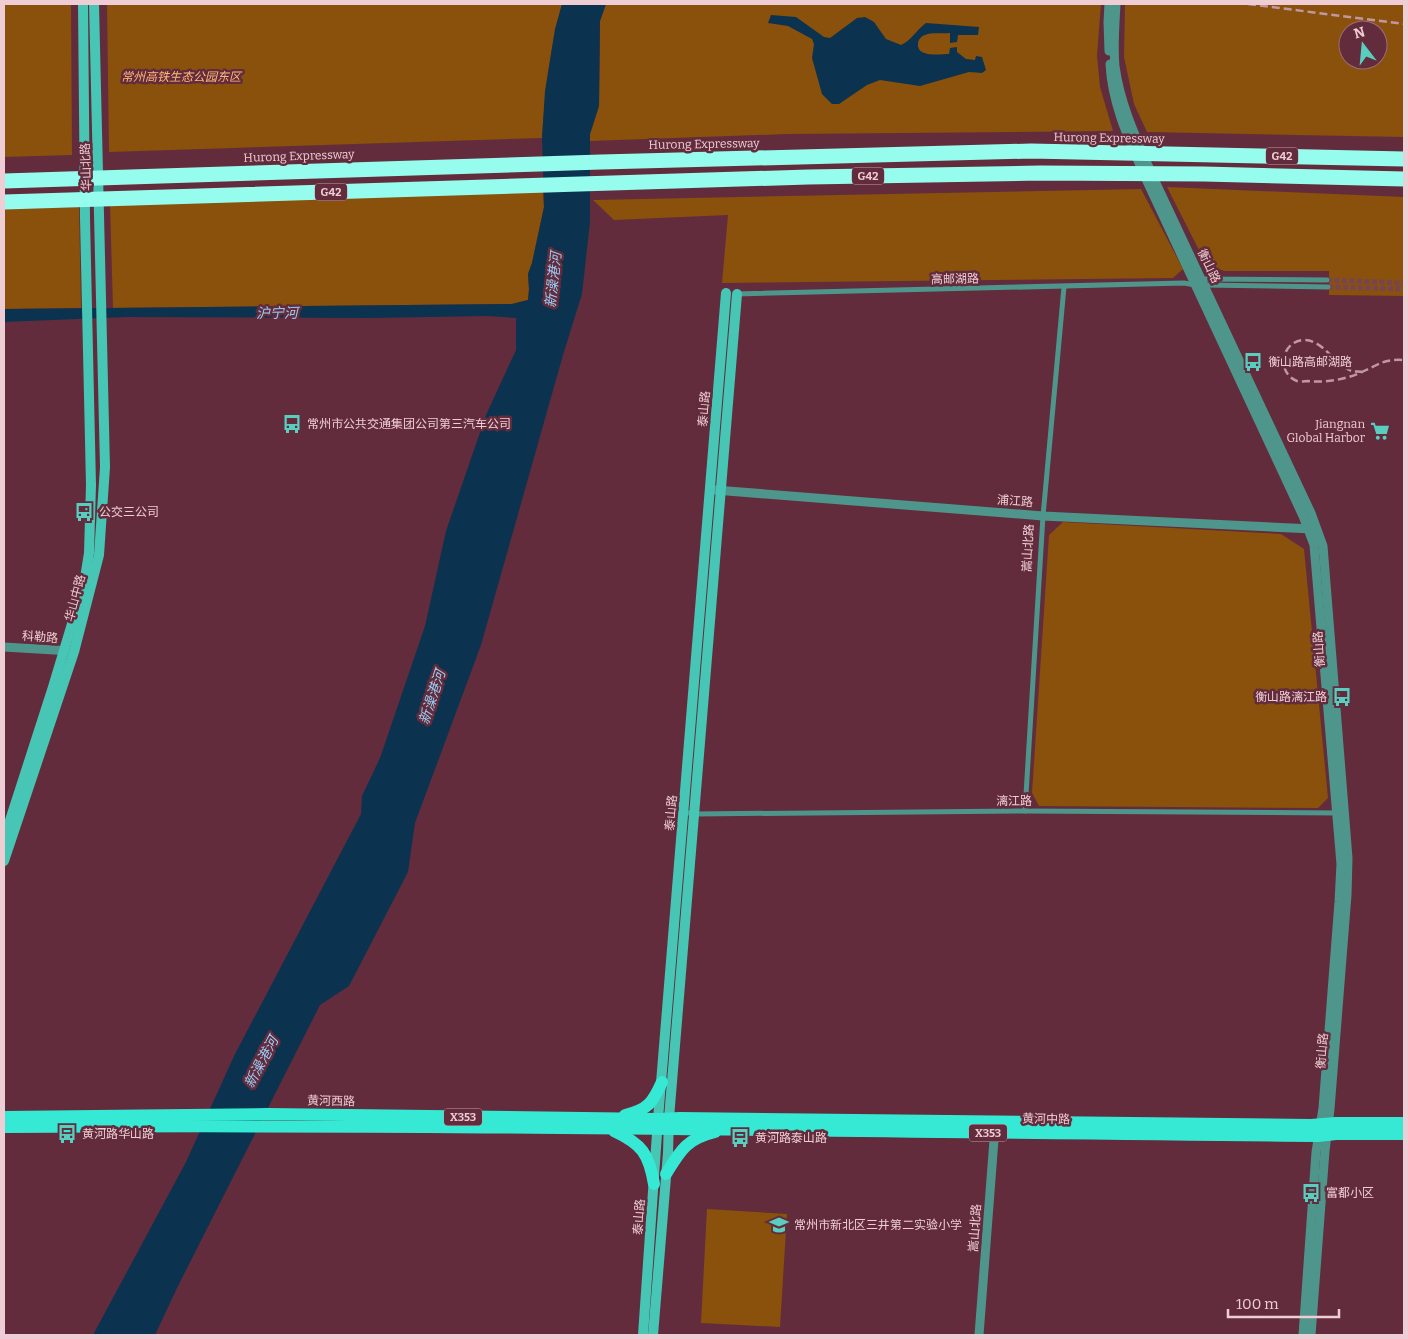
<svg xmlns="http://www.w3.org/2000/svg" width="1408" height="1339" font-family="Bitter,'Noto Sans SC',serif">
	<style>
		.green { fill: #89510b; fill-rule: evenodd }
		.water { fill: #0b334f }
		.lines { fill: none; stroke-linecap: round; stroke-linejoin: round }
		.minor-tunnel { stroke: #774453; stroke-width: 5; stroke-dasharray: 5 2.5; stroke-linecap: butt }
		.minor { stroke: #4e968b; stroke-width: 5 }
		.tertiary { stroke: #4e968b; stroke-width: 9 }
		.secondary { stroke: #47c5b5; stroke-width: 10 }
		.primary { stroke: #36e9d5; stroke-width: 12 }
		.motorway { stroke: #96fdee; stroke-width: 15 }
		.rail { stroke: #c198a2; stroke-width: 2.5; stroke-dasharray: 8 4; stroke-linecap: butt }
		.labels { text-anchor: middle; stroke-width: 5; stroke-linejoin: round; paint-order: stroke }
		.shield { fill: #622c3c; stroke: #c59da6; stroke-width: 1 }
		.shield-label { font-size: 11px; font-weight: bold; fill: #efcdd4 }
		.park-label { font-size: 12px; font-style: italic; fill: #ffb875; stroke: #622c3c }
		.street-label { font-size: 12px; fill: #efcdd4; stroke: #622c3c }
		.poi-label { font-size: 12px; fill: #efcdd4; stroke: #622c3c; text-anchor: start }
		.water-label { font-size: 14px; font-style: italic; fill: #9accf5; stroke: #622c3c }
	</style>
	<rect width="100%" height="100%" fill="#622c3c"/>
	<g class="green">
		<path d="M4,4H71L72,155L4,157Z"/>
		<path d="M107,4H562C550,48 545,92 542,138L109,152Z"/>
		<path d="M606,4H1101L1097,55L1100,87L1113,131L788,134L590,141V134L599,106L600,21Z"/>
		<path d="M1125,4H1404V137L1147,132L1134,104L1124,57ZM1348,30H1378V60H1348Z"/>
		<path d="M1167,187L1404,197V296L1329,295V271H1224L1212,266L1202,256Z"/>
		<path d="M1141,189L1183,269L1173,278L722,283L728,215L614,220L593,200Z"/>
		<path d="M543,191L544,207L532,263L528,274L529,289L528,300L512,304L113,308L110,204Z"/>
		<path d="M79,207L81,308L4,309V209Z"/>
		<path d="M1063,522L1281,534L1304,549L1328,798L1318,808L1039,806L1032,793L1049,535Z"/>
		<path d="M707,1209L787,1214L780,1327L701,1323Z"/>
	</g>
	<g class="water">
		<path d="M562,4H606L600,21L599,106L590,134V222L582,294L563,355L481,645L415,823L408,872L349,986L320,1005L177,1288L155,1335H93L186,1162L234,1056L361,814L362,796L380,758L425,626L446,531L486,415L516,350V318L487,316L370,318L127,317L4,322V309L512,304L528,300L529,289L528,274L532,263L544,207L542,138L545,91L555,29Z"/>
		<path d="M771,15L796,17L824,37L830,38L857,18L865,17L874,22L886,39L901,45C913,39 915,31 926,23L979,27L978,35H958L957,42L950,43V33C942,34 932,32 925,35C921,36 918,40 918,44C917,58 941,54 949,54L950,48L957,47V52L966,59L975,60L976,56L982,57L986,70L982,73L969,72L920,86L880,80L867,85L839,104H832L822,94L812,58L814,44L812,39L788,26L768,23Z"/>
	</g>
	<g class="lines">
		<g class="minor-tunnel">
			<path d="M1327,280L1404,283"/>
			<path d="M1328,287L1404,289"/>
		</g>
		<g class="minor">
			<path d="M1201,279L1327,280"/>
			<path d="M1203,285L1328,287"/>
			<path d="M736,294L1184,283L1195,285"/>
			<path d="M1025,811L1043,516L1064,287"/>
			<path d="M683,812L695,814L1025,811L1338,813"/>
		</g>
		<g class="tertiary">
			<path d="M1109,4L1108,22L1109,51"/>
			<path d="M1116,4C1115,24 1113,46 1115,66C1120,105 1138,142 1154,179L1311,513L1323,546L1348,858L1347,895L1330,1109L1325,1151L1311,1335"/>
			<path d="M1110,64C1112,105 1130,142 1146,179L1303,516L1314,545L1341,864L1339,902L1323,1108L1316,1152L1303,1335"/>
			<path d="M715,490L1043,516L1313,529"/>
			<path d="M4,647L71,651"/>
			<path d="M979,1335L995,1127"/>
		</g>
		<g class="secondary">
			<path d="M4,839L53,687L84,584L89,553L91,485L85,218L83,4"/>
			<path d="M4,861L74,652L99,555L105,467L94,4"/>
			<path d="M643,1335L658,1119L726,293"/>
			<path d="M653,1335L668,1153L669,1118L737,294"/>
		</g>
		<g class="primary">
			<path d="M625,1115C648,1110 653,1102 662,1082"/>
			<path d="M4,1117L268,1114L658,1119L680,1118L1311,1125L1336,1123H1404"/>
			<path d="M4,1127C442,1124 880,1132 1318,1136L1336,1134H1404"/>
			<path d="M614,1131C642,1144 649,1154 654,1184"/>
			<path d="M666,1174C680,1151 686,1139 715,1132"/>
		</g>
		<g class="motorway">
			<path d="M4,181L601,162L1031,151L1404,159"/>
			<path d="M4,202L808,177L1040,173L1204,174L1404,179"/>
		</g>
		<g class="rail">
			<path d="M1248,4L1404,24"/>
			<path d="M1363,372C1360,371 1355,372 1352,371C1335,366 1324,340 1304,340C1281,341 1276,373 1297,381C1300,382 1305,381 1308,381C1327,383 1348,379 1364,371C1381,363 1385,359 1404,360"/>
		</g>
	</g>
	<defs>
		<g id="bus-bare" transform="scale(1.5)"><path d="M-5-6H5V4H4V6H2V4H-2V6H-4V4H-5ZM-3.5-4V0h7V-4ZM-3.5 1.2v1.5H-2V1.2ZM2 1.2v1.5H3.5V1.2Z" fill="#59cebf" stroke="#622c3c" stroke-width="2.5" paint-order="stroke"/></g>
		<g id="supermarket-bare" transform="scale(1.5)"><path d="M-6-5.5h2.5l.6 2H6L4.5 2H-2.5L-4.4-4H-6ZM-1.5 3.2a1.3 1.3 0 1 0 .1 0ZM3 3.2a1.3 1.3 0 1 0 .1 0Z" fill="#59cebf" stroke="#622c3c" stroke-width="2.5" paint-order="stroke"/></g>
		<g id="school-bare" transform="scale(1.5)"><path d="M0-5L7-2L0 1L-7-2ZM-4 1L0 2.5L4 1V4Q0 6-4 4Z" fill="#59cebf" stroke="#622c3c" stroke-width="2.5" paint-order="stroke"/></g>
	</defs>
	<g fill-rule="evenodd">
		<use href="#bus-bare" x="1253" y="362"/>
		<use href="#bus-bare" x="292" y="424"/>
		<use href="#supermarket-bare" x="1380" y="431"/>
		<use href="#bus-bare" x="84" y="512"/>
		<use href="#bus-bare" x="1342" y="697"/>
		<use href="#bus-bare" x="67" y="1134"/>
		<use href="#bus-bare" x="740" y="1138"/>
		<use href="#bus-bare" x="1311" y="1193"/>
		<use href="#school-bare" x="779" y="1225"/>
	</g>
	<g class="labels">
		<g class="shield">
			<rect x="1266" y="147.5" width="32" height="17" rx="4"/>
			<rect x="852" y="167.5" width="32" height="17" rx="4"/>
			<rect x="315" y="183.5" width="32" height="17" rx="4"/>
			<rect x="444" y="1108.5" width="38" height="17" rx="4"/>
			<rect x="969" y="1124.5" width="38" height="17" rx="4"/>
		</g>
		<g class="shield-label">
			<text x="1282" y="160">G42</text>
			<text x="868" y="180">G42</text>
			<text x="331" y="196">G42</text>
			<text x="463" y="1121">X353</text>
			<text x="988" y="1137">X353</text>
		</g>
		<g class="park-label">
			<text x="181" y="81">常州高铁生态公园东区</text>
		</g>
		<g class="street-label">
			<text transform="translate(1109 138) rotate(1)" y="4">Hurong Expressway</text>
			<text transform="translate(704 144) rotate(-1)" y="4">Hurong Expressway</text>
			<text transform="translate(299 156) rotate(-2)" y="4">Hurong Expressway</text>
			<text transform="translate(86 167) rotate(-92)" y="4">华山北路</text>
			<text transform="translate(1209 266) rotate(64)" y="4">衡山路</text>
			<text transform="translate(955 279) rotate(-1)" y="4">高邮湖路</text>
			<text transform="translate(704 409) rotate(-85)" y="4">泰山路</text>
			<text transform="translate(1015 501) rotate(4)" y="4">浦江路</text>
			<text transform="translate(1028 548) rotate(-87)" y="4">嵩山北路</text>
			<text transform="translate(75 598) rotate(-75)" y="4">华山中路</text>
			<text transform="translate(40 637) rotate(4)" y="4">科勒路</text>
			<text transform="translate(1319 649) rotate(-94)" y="4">衡山路</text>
			<text x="1014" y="805">漓江路</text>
			<text transform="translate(671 813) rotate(-85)" y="4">泰山路</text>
			<text transform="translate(1322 1051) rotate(-85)" y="4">衡山路</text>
			<text transform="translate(331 1101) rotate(1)" y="4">黄河西路</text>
			<text transform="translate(1046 1119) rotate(1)" y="4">黄河中路</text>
			<text transform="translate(639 1217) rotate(-86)" y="4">泰山路</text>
			<text transform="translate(975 1228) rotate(-86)" y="4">嵩山北路</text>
		</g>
		<g class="poi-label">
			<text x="1268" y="366">衡山路高邮湖路</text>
			<text x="307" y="428">常州市公共交通集团公司第三汽车公司</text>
			<text x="1365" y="428" text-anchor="end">Jiangnan<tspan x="1365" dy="14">Global Harbor</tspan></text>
			<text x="99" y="516">公交三公司</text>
			<text x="1327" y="701" text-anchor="end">衡山路漓江路</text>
			<text x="82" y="1138">黄河路华山路</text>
			<text x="755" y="1142">黄河路泰山路</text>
			<text x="1326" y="1197">富都小区</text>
			<text x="794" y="1229">常州市新北区三井第二实验小学</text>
		</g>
		<g class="water-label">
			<text transform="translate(553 280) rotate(-84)" y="5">新澡港河</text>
			<text transform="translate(277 313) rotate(-1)" y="5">沪宁河</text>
			<text transform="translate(432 697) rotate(-72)" y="5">新澡港河</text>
			<text transform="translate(261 1062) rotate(-62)" y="5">新澡港河</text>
		</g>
	</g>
	<rect width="1408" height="1339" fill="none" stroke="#efcdd4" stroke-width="10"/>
	<g transform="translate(1363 45) rotate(344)"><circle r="24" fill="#622c3c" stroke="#9a6c79"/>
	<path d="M0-4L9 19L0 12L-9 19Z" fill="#59cebf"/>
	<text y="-8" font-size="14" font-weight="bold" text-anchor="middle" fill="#efcdd4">N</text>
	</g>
	<path d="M1228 1309v8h111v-8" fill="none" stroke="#efcdd4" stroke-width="2.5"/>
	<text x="1236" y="1309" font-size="15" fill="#efcdd4" stroke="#622c3c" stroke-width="4" paint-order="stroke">100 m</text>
</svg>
